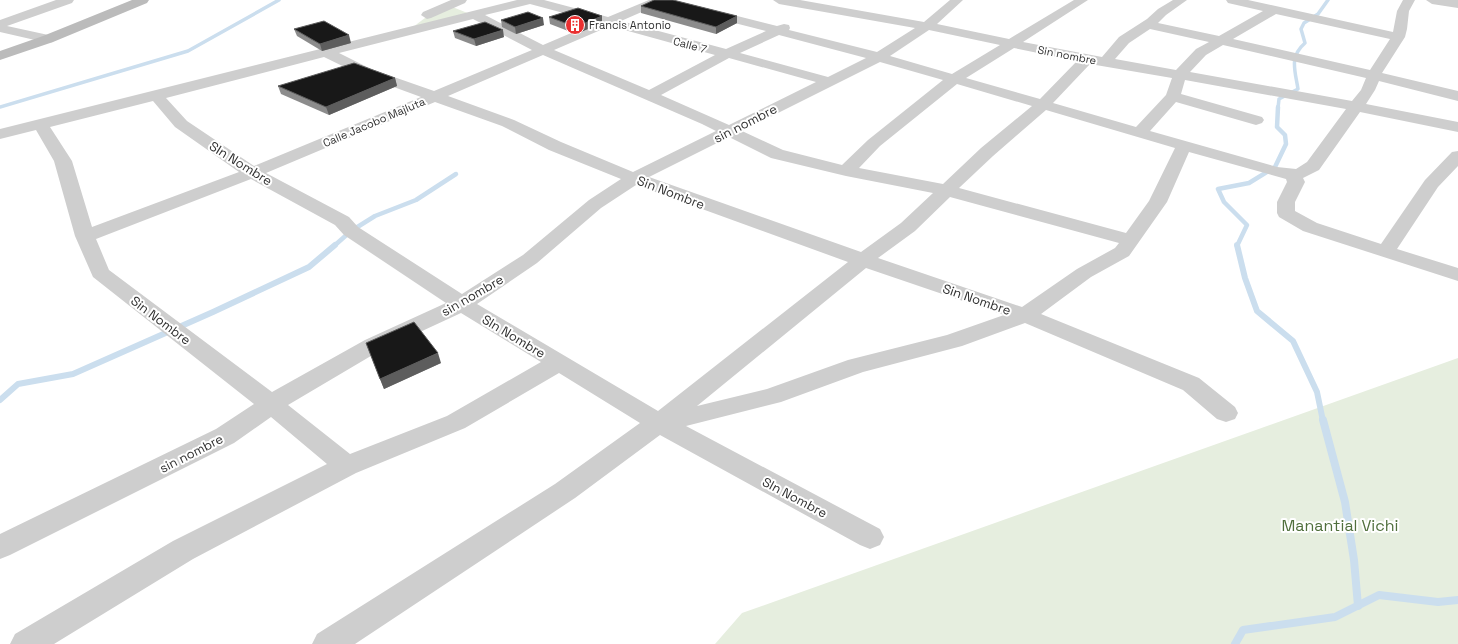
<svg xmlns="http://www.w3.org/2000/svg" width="1458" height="644" font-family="'Space Grotesk',sans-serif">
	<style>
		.green { fill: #e6eedf }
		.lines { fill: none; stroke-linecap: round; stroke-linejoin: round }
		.stream-far3 { stroke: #cbdeee; stroke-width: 3.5 }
		.stream-far2 { stroke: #cbdeee; stroke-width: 4.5 }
		.stream-far1 { stroke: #cbdeee; stroke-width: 6 }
		.stream { stroke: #cbdeee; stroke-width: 8 }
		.street { fill: #cecece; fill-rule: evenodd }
		.secondary { fill: #bbb; fill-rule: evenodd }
		.wall { fill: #8c8c8c }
		.shaded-wall { fill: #5d5d5d }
		.building { fill: #181818; stroke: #5d5d5d }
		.labels { text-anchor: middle; stroke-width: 4; stroke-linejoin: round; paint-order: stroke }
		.far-poi-label { font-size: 11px; fill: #313131; stroke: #fff; text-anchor: start }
		.far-street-label { font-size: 11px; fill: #313131; stroke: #fff }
		.street-label { font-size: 13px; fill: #313131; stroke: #fff }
		.near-park-label { font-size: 16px; fill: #506f3c; stroke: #fff }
	</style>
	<rect width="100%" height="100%" fill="#fff"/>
	<g class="green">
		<path d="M450,6L470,14L409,30L429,15Z"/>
		<path d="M1458,358V644H715L742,613Z"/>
	</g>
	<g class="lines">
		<g class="stream-far3">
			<path d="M0,107L188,51L279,0"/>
			<path d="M1278,108L1279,99L1298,89C1295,70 1289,57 1305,43L1301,29L1304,23L1318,14L1328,0"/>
		</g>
		<g class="stream-far2">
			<path d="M334,246L351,231L375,216L416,200L456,174"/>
			<path d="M1237,246L1247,225L1224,202L1218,189L1249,183L1275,167L1286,144L1285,135L1277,127L1278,107"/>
		</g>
		<g class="stream-far1">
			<path d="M1237,245L1245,278L1257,311L1293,341L1317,392L1323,421"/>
			<path d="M0,400L18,384L73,374L213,312L309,267L335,245"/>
		</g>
		<g class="stream">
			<path d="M1323,420L1345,502L1354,560L1358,606"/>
			<path d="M1235,644L1243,630L1335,617L1379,595L1438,602L1458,600"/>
		</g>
		<g class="street">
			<path d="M56,0H74L72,3L7,26L53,36L55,39L53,42L48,43L0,32V20Z"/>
			<path d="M451,0H467L465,3L431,18L427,19L421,15L423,12Z"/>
			<path d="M517,0H544L608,17L649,0H674L777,26L784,24L789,25L790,28L789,30L877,52L915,28L779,4L773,0H800L924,22L950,0H963L937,24L1009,39L1074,0H1088L1023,42L1102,57L1119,37L1147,19L1158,9L1173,0H1187L1166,15L1158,23L1219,36L1263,11L1228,3L1226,0H1248L1393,32L1397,11L1403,0H1415L1409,11L1407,29L1405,37L1382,73L1458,91V101L1379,81L1375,90L1366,104L1458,122V132L1360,112L1319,170L1303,178L1305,182L1295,202V211L1317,223L1381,244L1425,180L1452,152L1458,151V166L1438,187L1397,249L1458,268V281L1303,231L1279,217L1277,213V202L1287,182L1286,179L1189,152L1167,202L1129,256L1091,277L1041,314L1199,378L1235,407L1238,413L1235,419L1226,422L1217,419L1183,390L1025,323L962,346L863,372L781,402L686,426L880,529L884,537L880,545L870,549L860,545L660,435L575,498L355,644H312L317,634L555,484L640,423L559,373L465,428L356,473L193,559L54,644H10L15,634L173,541L327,464L271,417L234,443L10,555L0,559V534L216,429L254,404L93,277L75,236L54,161L36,130L0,139V129ZM530,4L597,22L543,45L485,15ZM660,4L766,31L726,49L621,21ZM1276,14L1390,39L1370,70L1233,39ZM473,19L532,50L434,91L371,69L339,53ZM610,26L715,55L649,90L554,50ZM1150,29L1209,42L1196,49L1176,70L1115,59L1129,43ZM929,30L1000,45L952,74L890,56ZM779,35L866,58L828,77L740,53ZM1223,45L1366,78L1361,90L1352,101L1190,72L1206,55ZM1014,48L1077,61L1040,99L966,78ZM543,55L702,124L716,131L633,172L561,142L514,120L448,96ZM324,57L361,75L421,97L254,166L187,121L166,98ZM729,58L816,82L729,125L661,95ZM880,62L943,80L868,140L842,165L783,150L742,131ZM1090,64L1172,78L1166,95L1136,127L1053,103ZM1185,80L1346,109L1307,162L1296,169L1277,167L1150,131L1176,102L1256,125L1262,123L1264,120L1262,117L1181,94ZM957,84L1032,106L981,148L943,184L859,168L880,146ZM153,101L175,127L239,172L92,227L72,161L50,127ZM435,102L502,126L549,150L621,179L589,200L523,255L462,294L358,227L349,217L266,173ZM1046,110L1175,148L1149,201L1126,233L959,188L993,156ZM729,137L771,158L846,176L933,193L901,223L861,252L649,177ZM251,179L335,225L344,235L446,303L365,340L272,392L109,270L96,239ZM636,185L848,262L658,411L477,304L537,263L601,208ZM950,197L1119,243L1115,248L1077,269L1022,307L878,258L915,231ZM866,268L1004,315L947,335L848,360L767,389L697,406ZM461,313L541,362L447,416L350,454L288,405L381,350Z"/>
			<path d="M1426,0H1458V8L1432,4Z"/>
		</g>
		<path class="secondary" d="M132,0H149L147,3L53,42L0,60V51L43,36Z"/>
	</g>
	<g class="wall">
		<path d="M641,6L737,16V23L716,34L641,13Z"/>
		<path d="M549,17L602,23L576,34L550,24Z"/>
		<path d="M501,20L544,25L516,34L502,27Z"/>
		<path d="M294,29L351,43L322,51L297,36Z"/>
		<path d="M453,31L504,37L476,46L455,38Z"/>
		<path d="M395,78L397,86L329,115L281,94L278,86Z"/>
		<path d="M366,343L441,363L384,389Z"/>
	</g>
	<g class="shaded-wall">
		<path d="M602,16V23L576,34V27Z"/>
		<path d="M737,16V23L716,34V27Z"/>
		<path d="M543,18L544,25L516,34L515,27Z"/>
		<path d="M503,30L504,37L476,46L474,39Z"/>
		<path d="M349,35L351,43L322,51L320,44Z"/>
		<path d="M395,78L397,86L329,115L326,107Z"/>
		<path d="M438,353L441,363L384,389L380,379Z"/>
	</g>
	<g class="building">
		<path d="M654,0H673L737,16L716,27L641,6Z"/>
		<path d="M578,8L602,16L576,27L549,17Z"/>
		<path d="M528,12L543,18L515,27L501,20Z"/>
		<path d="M324,21L349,35L320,44L294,29Z"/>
		<path d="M485,22L503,30L474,39L453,31Z"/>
		<path d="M354,63L395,78L326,107L278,86Z"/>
		<path d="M414,322L438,353L380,379L366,343Z"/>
	</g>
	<defs>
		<g id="building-disc" transform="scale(1)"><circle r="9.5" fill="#ea3031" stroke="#fff"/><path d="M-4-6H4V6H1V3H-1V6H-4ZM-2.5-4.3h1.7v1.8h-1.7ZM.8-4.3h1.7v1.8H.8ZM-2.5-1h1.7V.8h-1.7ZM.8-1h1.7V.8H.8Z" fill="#fff"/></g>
	</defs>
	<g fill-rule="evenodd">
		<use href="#building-disc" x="575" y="25"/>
	</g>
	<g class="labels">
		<g class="far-poi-label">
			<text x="589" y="29">Francis Antonio</text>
		</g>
		<g class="far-street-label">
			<text transform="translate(690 45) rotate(15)" y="4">Calle 7</text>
			<text transform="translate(1067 55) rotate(11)" y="4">Sin nombre</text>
			<text transform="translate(374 122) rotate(-23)" y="4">Calle Jacobo Majluta</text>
		</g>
		<g class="street-label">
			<text transform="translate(745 123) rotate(-27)" y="5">sin nombre</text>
			<text transform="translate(241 163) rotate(32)" y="5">SIn Nombre</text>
			<text transform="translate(671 192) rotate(21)" y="5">Sin Nombre</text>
			<text transform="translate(472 295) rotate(-30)" y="5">sin nombre</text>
			<text transform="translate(977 299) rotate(19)" y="5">Sin Nombre</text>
			<text transform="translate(161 320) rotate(37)" y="5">Sin Nombre</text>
			<text transform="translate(514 336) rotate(31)" y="5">SIn Nombre</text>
			<text transform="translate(191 453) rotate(-27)" y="5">sin nombre</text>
			<text transform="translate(795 497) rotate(28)" y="5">SIn Nombre</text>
		</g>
		<g class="near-park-label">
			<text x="1340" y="531">Manantial Vichi</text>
		</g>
	</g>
</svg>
